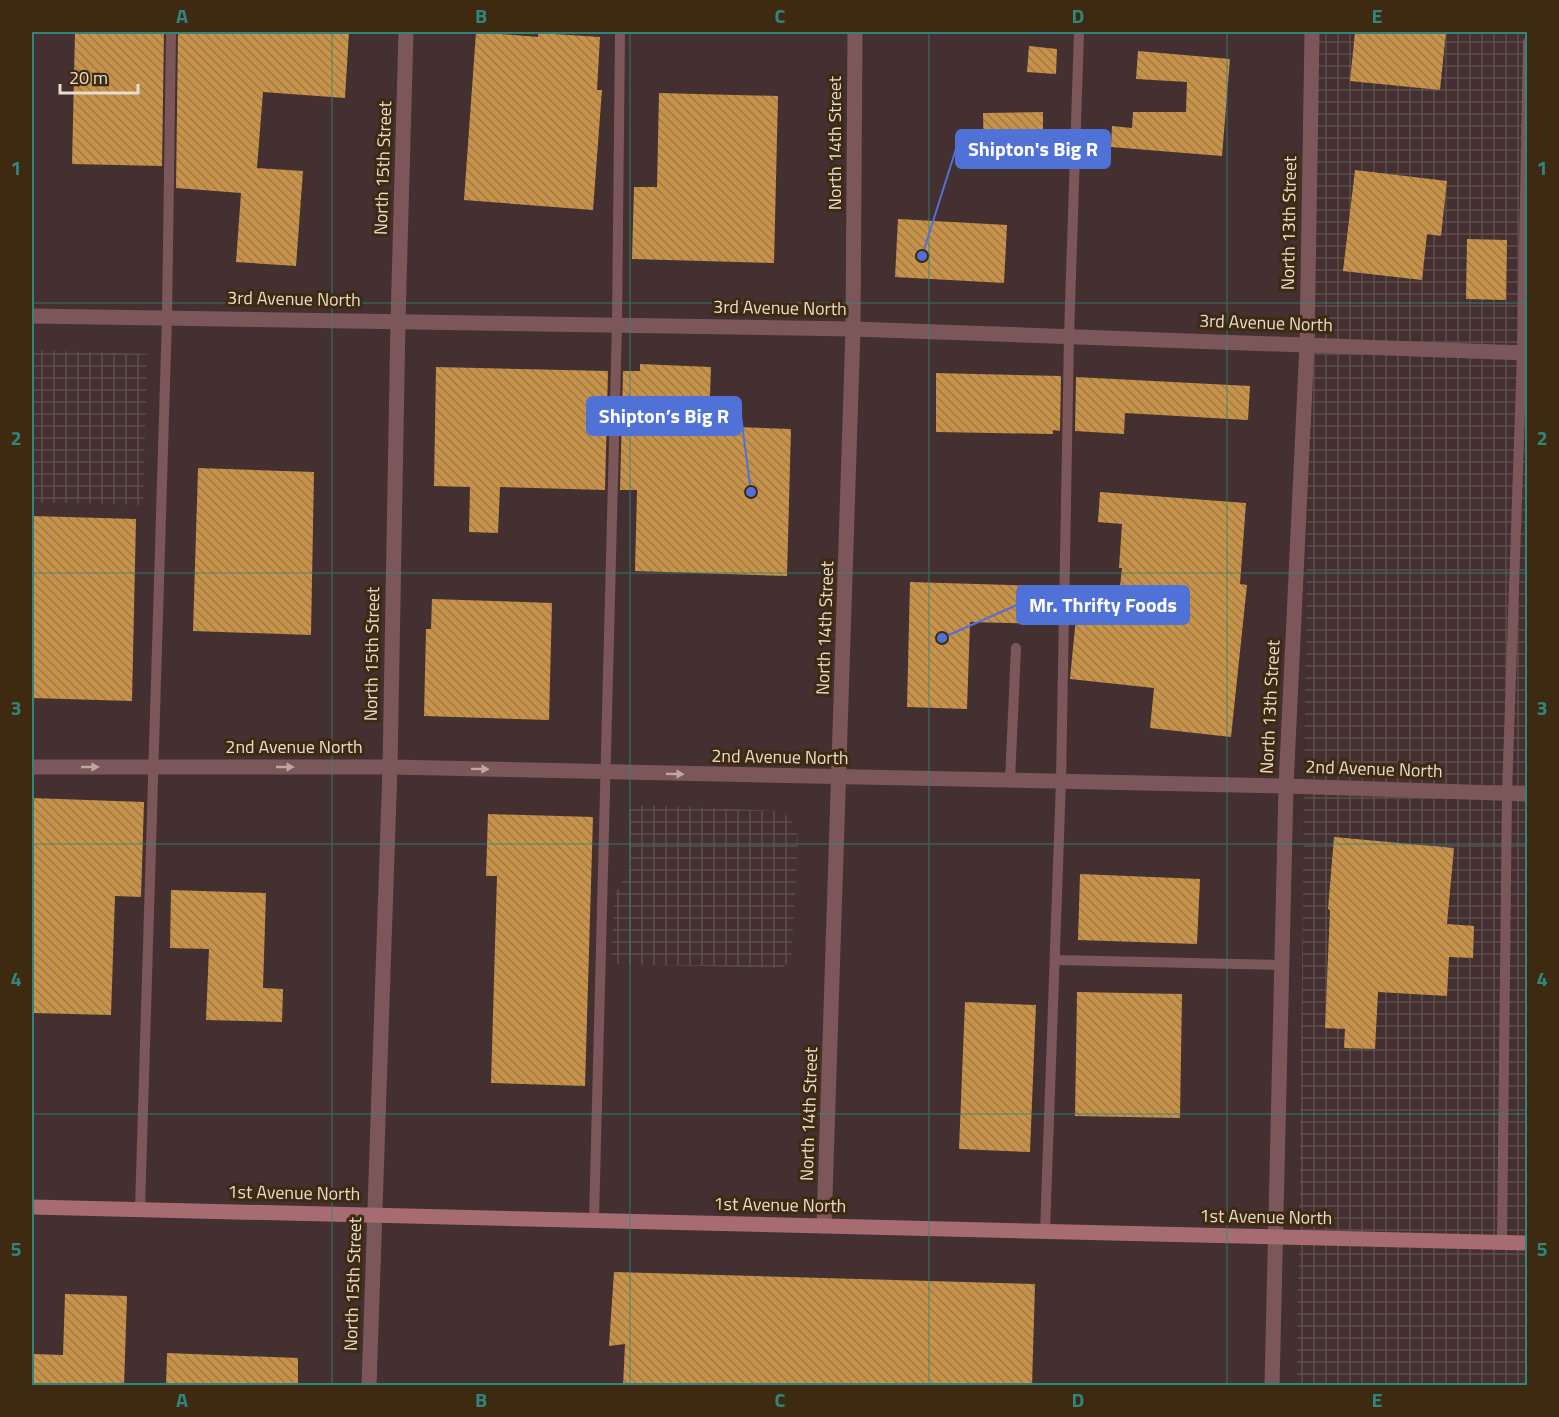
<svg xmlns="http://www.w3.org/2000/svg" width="1559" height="1417" font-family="'Titillium Web',sans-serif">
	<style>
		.commercial { fill: #443030 }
		.industrial { fill: url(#industrial-grid) }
		.building { fill: url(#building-back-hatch) }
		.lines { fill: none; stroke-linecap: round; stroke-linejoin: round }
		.service { stroke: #7c575a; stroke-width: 10 }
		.minor { stroke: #7c575a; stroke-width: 15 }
		.tertiary { stroke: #7c575a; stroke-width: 15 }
		.secondary { stroke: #a76c72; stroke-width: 15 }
		.oneway { fill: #bda7a0 }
		.grid { fill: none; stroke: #30857c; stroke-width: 1.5; stroke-opacity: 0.55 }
		.labels { text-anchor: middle; stroke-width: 6; stroke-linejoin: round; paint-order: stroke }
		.street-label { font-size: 18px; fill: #e8dcce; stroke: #3d2a11 }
		.leader { fill: none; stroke: #5072d6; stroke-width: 2 }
		.callout-dot { fill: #5072d6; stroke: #3d2a11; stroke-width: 2 }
		.callout { fill: #5072d6; stroke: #5072d6; stroke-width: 2 }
		.callout-label { font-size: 20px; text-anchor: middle; font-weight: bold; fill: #fff }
		.neatline { fill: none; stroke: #30857c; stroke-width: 2 }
		.grid-label { font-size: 20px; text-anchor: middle; font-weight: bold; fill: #30857c }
	</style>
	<defs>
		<pattern id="industrial-grid" width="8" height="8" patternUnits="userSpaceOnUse" patternTransform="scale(1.5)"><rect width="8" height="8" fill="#443031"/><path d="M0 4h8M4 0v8" fill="none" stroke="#5f4d4e"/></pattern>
		<pattern id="building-back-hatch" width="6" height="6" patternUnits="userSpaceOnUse" patternTransform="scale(1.5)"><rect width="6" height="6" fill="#c79249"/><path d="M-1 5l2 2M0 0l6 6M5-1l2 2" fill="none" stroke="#a07a46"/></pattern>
	</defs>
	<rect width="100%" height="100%" fill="#3d2a11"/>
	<path class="commercial" d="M32,32H1313L1297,1385H32Z"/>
	<g class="industrial">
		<path d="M1313,32H1527V1385L1297,1386Z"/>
		<path d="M32,350L147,354L143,505L32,502Z"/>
		<path d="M644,805L777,811L790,817L798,837L791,961L781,968L611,964L615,895L629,870V809Z"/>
	</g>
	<g class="building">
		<path d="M75,32H164L162,166L72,164Z"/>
		<path d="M178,32H349L345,98L263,92L257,168L303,171L296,266L236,262L241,193L176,188Z"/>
		<path d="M476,32L538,37V33L600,37L597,90H602L593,210L464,200Z"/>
		<path d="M1355,32H1446L1440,90L1350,81Z"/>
		<path d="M1029,46L1057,49L1056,74L1027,72Z"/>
		<path d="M1138,51L1230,59L1222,156L1111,147L1112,126L1132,128L1133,112H1186L1187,82L1136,79Z"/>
		<path d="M659,93L778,96L774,263L632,259L634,187H657Z"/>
		<path d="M1043,112V161L984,162L983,113Z"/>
		<path d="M1355,170L1447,181L1441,236L1427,234L1422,280L1343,271Z"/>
		<path d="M898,219L1007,225L1004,283L895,277Z"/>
		<path d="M1467,239L1507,240L1506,300L1466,299Z"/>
		<path d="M640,364L711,367L709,426L791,429L787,576L635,571L637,490H620L623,371H640Z"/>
		<path d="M436,367L608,371L605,490L500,487L498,533L469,532L470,487L434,486Z"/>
		<path d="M936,373L1061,376L1060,431L1053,430V434L936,432Z"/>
		<path d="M1076,377L1250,386L1248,420L1125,413L1124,434L1075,431Z"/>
		<path d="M198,468L314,472L311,635L193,631Z"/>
		<path d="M1100,492L1246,503L1240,584L1247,585L1231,737L1150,728L1154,688L1070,679L1076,617L1116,622L1122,568H1119L1122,524L1098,522Z"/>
		<path d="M32,516L136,519L132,701L32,698Z"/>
		<path d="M910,582L1041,586L1040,624L970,622L967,709L907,707Z"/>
		<path d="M432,599L552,603L549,720L424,716L426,629H431Z"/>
		<path d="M32,798L144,802L141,897L115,896L111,1015L32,1013Z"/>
		<path d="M488,814L593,817L585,1086L491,1083L497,876H486Z"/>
		<path d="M1334,837L1454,848L1447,924L1474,926L1473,958L1449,957L1447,996L1378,992L1375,1049L1344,1048L1345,1029L1325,1028L1330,910L1328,909Z"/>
		<path d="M1080,874L1200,879L1197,944L1078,940Z"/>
		<path d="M171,890L266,893L263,988L283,989L282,1022L206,1020L209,949L170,948Z"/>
		<path d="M1077,992L1182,994L1180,1118L1075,1116Z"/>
		<path d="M965,1002L1036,1005L1030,1152L959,1149Z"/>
		<path d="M614,1272L1035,1284L1032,1386H623L625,1344L609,1346Z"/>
		<path d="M65,1294L127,1296L124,1386H32V1354L63,1355Z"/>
		<path d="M167,1353L298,1358V1386H166Z"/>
	</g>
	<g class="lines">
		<g class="service">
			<path d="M1010,781L1016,648"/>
			<path d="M1055,960L1282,965"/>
			<path d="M140,1209L167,317L171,32"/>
			<path d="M594,1220L617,324L620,32"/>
			<path d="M1045,1231L1061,781L1069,336L1079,32"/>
			<path d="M1502,1242L1507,793L1522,353L1528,42"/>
		</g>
		<g class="minor">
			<path d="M32,316L853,329L1528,353"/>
			<path d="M32,767H390L1286,786L1528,794"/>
			<path d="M824,1226L853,329L855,32"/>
			<path d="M369,1386L390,767L398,320L406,32"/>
		</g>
		<path class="tertiary" d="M1272,1386L1286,786L1307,344L1312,32"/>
		<path class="secondary" d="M32,1207L1528,1243"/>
	</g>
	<defs><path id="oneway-solid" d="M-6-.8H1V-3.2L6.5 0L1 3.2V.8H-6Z" transform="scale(1.5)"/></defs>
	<g class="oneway">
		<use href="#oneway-solid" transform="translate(90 767)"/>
		<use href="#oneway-solid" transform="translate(285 767)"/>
		<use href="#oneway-solid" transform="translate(480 769) rotate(1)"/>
		<use href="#oneway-solid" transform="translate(675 774) rotate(1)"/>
	</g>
	<path class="grid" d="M332,32V1386M630,32V1386M929,32V1386M1227,32V1386M32,303H1528M32,573H1528M32,844H1528M32,1114H1528"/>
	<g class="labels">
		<g class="street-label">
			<text transform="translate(835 143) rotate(-90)" y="6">North 14th Street</text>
			<text transform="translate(383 168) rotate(-88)" y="6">North 15th Street</text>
			<text transform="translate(1289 223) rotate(-89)" y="6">North 13th Street</text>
			<text transform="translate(294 299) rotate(1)" y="6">3rd Avenue North</text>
			<text transform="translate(780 308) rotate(1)" y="6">3rd Avenue North</text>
			<text transform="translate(1266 323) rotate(2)" y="6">3rd Avenue North</text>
			<text transform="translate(825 628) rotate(-88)" y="6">North 14th Street</text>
			<text transform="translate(372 654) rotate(-89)" y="6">North 15th Street</text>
			<text transform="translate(1270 707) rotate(-87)" y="6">North 13th Street</text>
			<text x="294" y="753">2nd Avenue North</text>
			<text transform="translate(780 757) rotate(1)" y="6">2nd Avenue North</text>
			<text transform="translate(1374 769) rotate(2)" y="6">2nd Avenue North</text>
			<text transform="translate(809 1114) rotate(-88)" y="6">North 14th Street</text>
			<text transform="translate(294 1193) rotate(1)" y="6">1st Avenue North</text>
			<text transform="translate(780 1205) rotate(1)" y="6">1st Avenue North</text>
			<text transform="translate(1266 1217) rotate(1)" y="6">1st Avenue North</text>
			<text transform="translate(353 1284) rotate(-88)" y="6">North 15th Street</text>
		</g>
	</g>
	<path class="leader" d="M922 256L956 149M751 492L741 416M942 638L1017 605"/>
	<g class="callout-dot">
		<circle cx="922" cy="256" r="6"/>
		<circle cx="751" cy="492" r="6"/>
		<circle cx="942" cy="638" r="6"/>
	</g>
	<g class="callout">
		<rect x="956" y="130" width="154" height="38" rx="6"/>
		<rect x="587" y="397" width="154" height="38" rx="6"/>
		<rect x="1017" y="586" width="172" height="38" rx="6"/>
	</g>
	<g class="callout-label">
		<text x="1033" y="156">Shipton's Big R</text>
		<text x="664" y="423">Shipton’s Big R</text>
		<text x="1103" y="612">Mr. Thrifty Foods</text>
	</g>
	<rect width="1559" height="1417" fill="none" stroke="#3d2a11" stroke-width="66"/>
	<path d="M60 84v9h78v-9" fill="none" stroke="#e8dcce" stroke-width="3"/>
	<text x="69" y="84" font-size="18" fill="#e8dcce" stroke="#3d2a11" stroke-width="4.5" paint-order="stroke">20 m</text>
	<rect x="33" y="33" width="1493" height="1351" class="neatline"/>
	<g class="grid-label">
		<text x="182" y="23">A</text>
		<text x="481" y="23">B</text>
		<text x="780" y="23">C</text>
		<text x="1078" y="23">D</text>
		<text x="1377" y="23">E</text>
		<text x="16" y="175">1</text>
		<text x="1542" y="175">1</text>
		<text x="16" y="445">2</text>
		<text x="1542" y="445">2</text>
		<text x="16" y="715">3</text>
		<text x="1542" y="715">3</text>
		<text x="16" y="986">4</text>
		<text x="1542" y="986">4</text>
		<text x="16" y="1256">5</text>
		<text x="1542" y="1256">5</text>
		<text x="182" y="1407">A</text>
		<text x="481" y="1407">B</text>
		<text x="780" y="1407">C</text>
		<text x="1078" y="1407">D</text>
		<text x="1377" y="1407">E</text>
	</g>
</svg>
